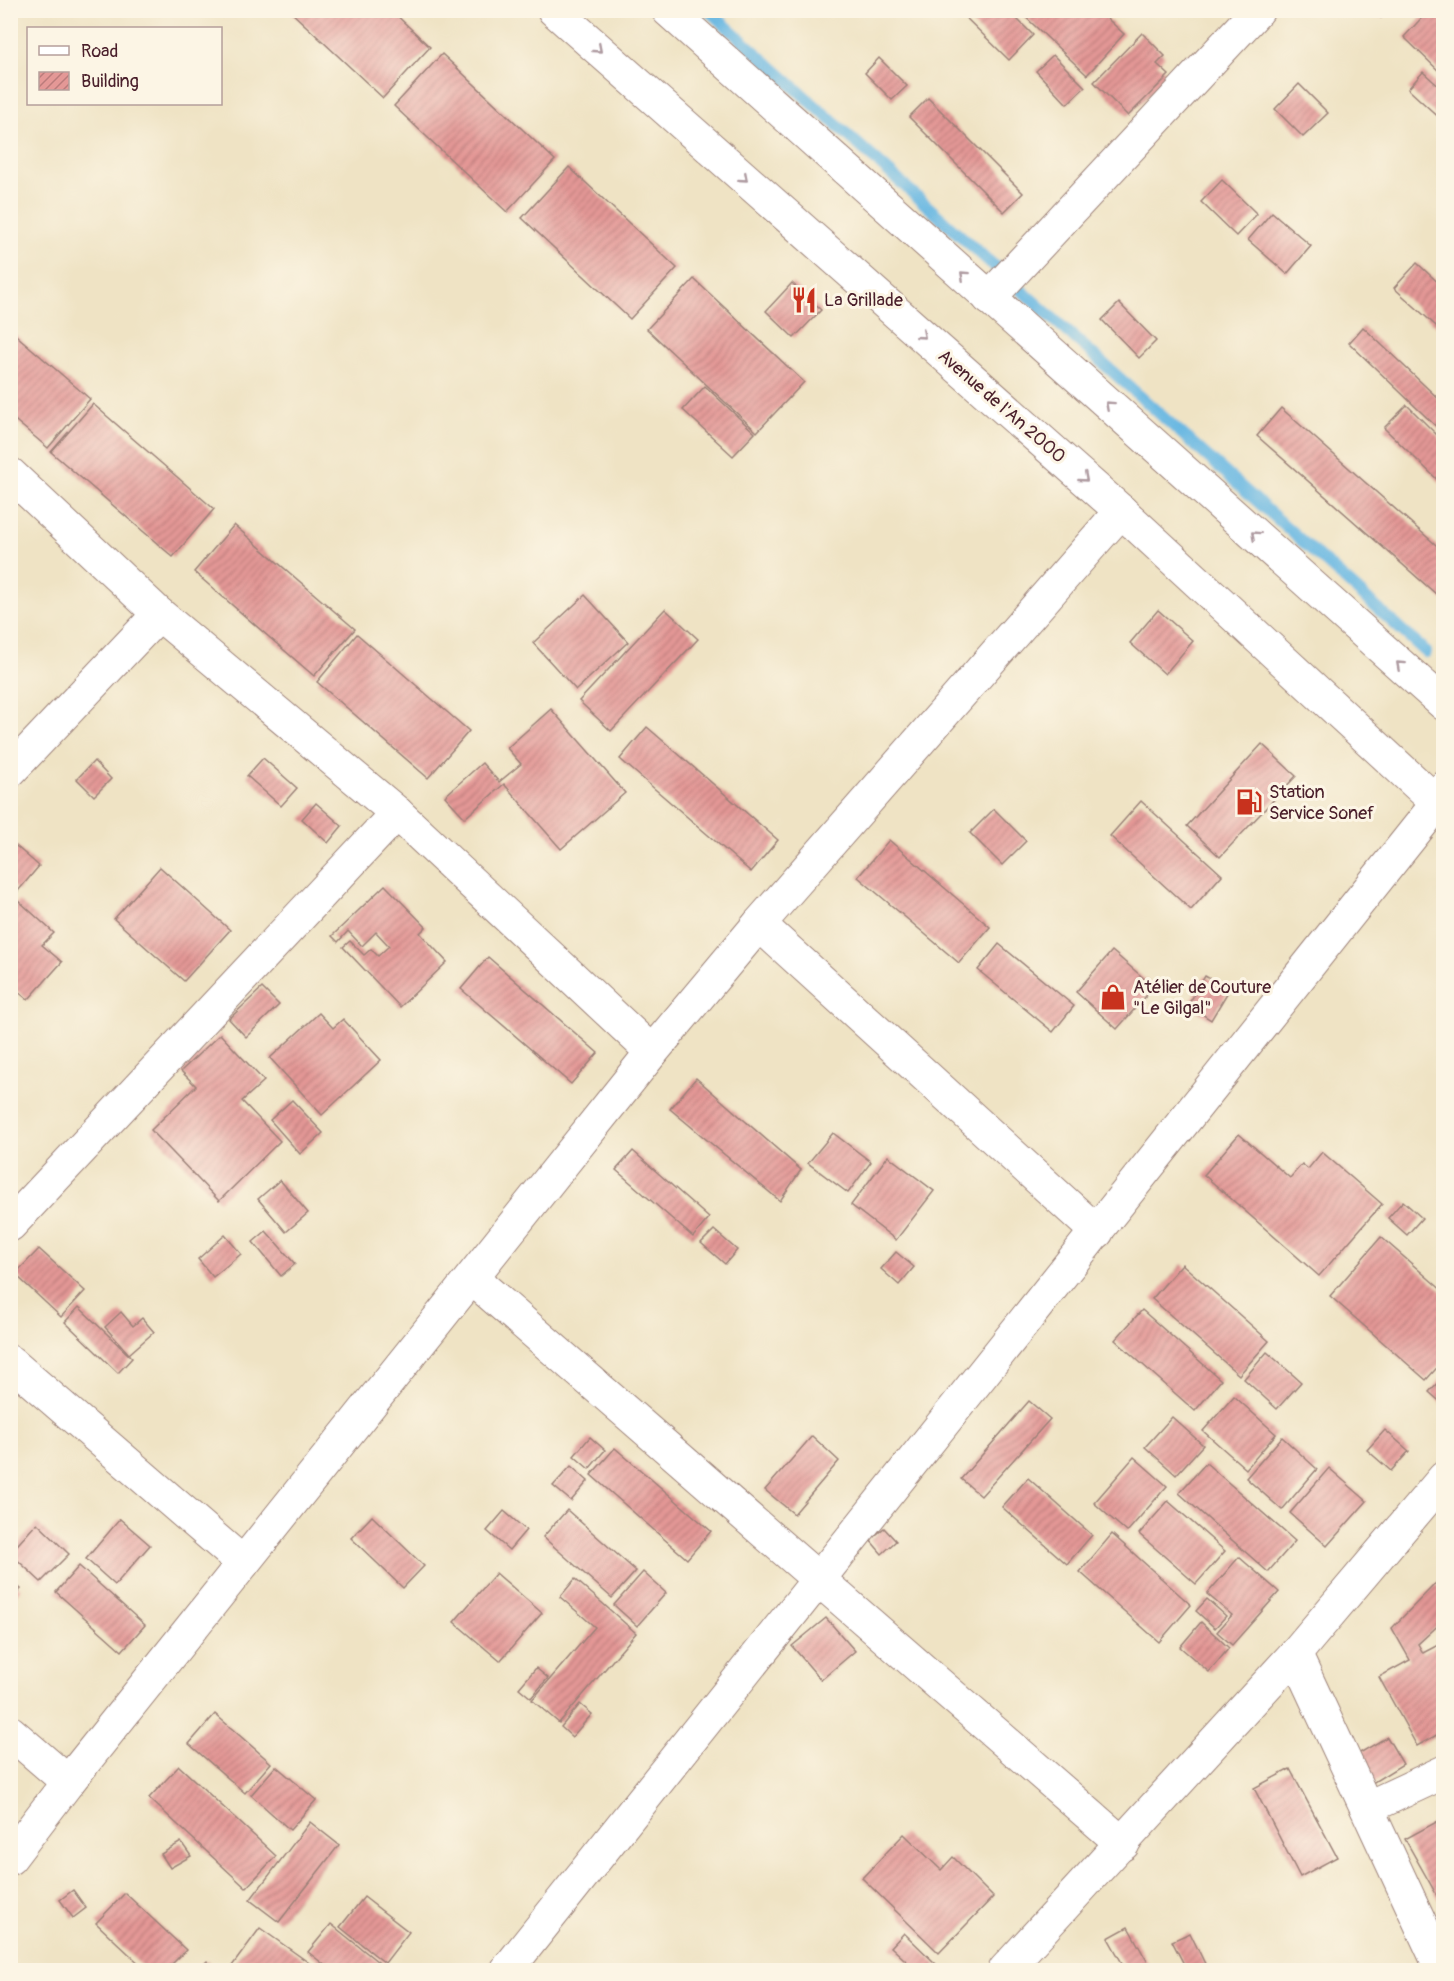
<svg xmlns="http://www.w3.org/2000/svg" width="1454" height="1981" font-family="Pangolin,sans-serif">
	<style>
		.lines { fill: none; stroke-linecap: round; stroke-linejoin: round }
		.stream { stroke: #67b7e2; stroke-width: 12 }
		.building { fill: url(#building-hatch) }
		.minor-casing { stroke: #9c8178; stroke-width: 35 }
		.tertiary-casing { stroke: #9c8178; stroke-width: 35 }
		.primary-casing { stroke: #9c8178; stroke-width: 35 }
		.minor { stroke: #fff; stroke-width: 33 }
		.tertiary { stroke: #fff; stroke-width: 33 }
		.primary { stroke: #fff; stroke-width: 33 }
		.oneway { stroke: #ae9aa0 }
		.labels { text-anchor: middle; stroke-width: 6; stroke-linejoin: round; paint-order: stroke }
		.poi-label { font-size: 18px; fill: #4a1f2b; stroke: #fcf5e5; text-anchor: start }
		.street-label { font-size: 18px; fill: #4a1f2b; stroke: #fcf5e5 }
	</style>
	<defs>
		<pattern id="building-hatch" width="6" height="6" patternUnits="userSpaceOnUse" patternTransform="scale(1.5)"><rect width="6" height="6" fill="#e49896"/><path d="M-1 1l2-2M0 6l6-6M5 7l2-2" fill="none" stroke="#bb7b7b"/></pattern>
	</defs>
	<rect width="100%" height="100%" fill="#fcf5e5"/>
	<filter id="ink" filterUnits="userSpaceOnUse"><feTurbulence type="fractalNoise" baseFrequency=".0167" numOctaves="2"/><feDisplacementMap in="SourceGraphic" scale="12" xChannelSelector="R" yChannelSelector="G"/><feConvolveMatrix kernelMatrix="1 2 1 2 8 2 1 2 1" color-interpolation-filters="sRGB"/></filter>
	<filter id="wash" filterUnits="userSpaceOnUse"><feTurbulence type="fractalNoise" baseFrequency=".008" numOctaves="4" result="noise"/><feDisplacementMap in="SourceGraphic" scale="24" xChannelSelector="R" yChannelSelector="G"/><feGaussianBlur stdDeviation="1.35" result="paint"/><feColorMatrix in="noise" values="0 0 0 0 0 0 0 0 0 0 0 0 0 0 0 0 0 1.4 0 .05"/><feComposite in="paint" operator="in"/></filter>
	<g filter="url(#wash)">
		<rect width="100%" height="100%" fill="#efe3c4"/>
		<g class="lines">
			<path class="stream" d="M708,10L1426,652"/>
		</g>
		<g id="blocks">
			<g class="building">
				<path d="M289,10H391L430,47L383,98Z"/>
				<path d="M958,10H1008L1033,35L1009,60Z"/>
				<path d="M1018,10H1098L1124,34L1087,75Z"/>
				<path d="M1372,10H1387L1381,18Z"/>
				<path d="M1429,10H1432L1444,21V76L1404,37Z"/>
				<path d="M1142,33L1165,56L1157,64L1169,75L1128,116L1094,82Z"/>
				<path d="M442,54L555,160L507,212L394,106Z"/>
				<path d="M1053,55L1085,87L1067,104L1036,71Z"/>
				<path d="M879,58L907,86L892,100L865,73Z"/>
				<path d="M1423,72L1444,91V122L1408,89Z"/>
				<path d="M1299,84L1328,113L1303,137L1275,109Z"/>
				<path d="M928,98L1023,193L1004,212L909,117Z"/>
				<path d="M569,167L677,268L630,319L522,218Z"/>
				<path d="M1222,180L1257,214L1236,236L1201,202Z"/>
				<path d="M1272,212L1311,246L1287,274L1248,240Z"/>
				<path d="M1417,263L1444,288V333L1394,288Z"/>
				<path d="M694,279L804,382L757,432L647,329Z"/>
				<path d="M792,283L821,310L794,338L766,311Z"/>
				<path d="M1119,303L1156,341L1139,358L1102,320Z"/>
				<path d="M1363,327L1444,404V434L1349,343Z"/>
				<path d="M10,330L90,399L48,448L10,416Z"/>
				<path d="M705,386L755,433L733,456L683,410Z"/>
				<path d="M93,404L214,509L173,557L51,452Z"/>
				<path d="M1407,405L1444,442V486L1384,428Z"/>
				<path d="M1281,408L1444,552V601L1257,436Z"/>
				<path d="M234,525L355,629L314,676L194,572Z"/>
				<path d="M585,595L628,642L576,690L533,643Z"/>
				<path d="M665,609L698,639L611,731L579,701Z"/>
				<path d="M1158,610L1193,641L1165,674L1130,643Z"/>
				<path d="M357,634L469,731L428,778L317,682Z"/>
				<path d="M551,709L625,793L561,849L504,784L465,818L445,796L482,763L499,782L521,764L507,748Z"/>
				<path d="M647,727L778,840L751,872L620,759Z"/>
				<path d="M1262,744L1296,776L1220,857L1187,826Z"/>
				<path d="M263,758L297,788L281,806L247,776Z"/>
				<path d="M94,761L111,779L94,796L77,779Z"/>
				<path d="M1141,801L1222,875L1191,910L1110,836Z"/>
				<path d="M316,803L342,826L328,843L302,819Z"/>
				<path d="M994,809L1026,841L1002,865L970,833Z"/>
				<path d="M889,840L990,927L959,963L858,877Z"/>
				<path d="M16,846L39,866L18,891L10,884V852Z"/>
				<path d="M160,867L230,930L184,981L114,919Z"/>
				<path d="M385,885L426,927L420,933L447,962L400,1007L343,947L350,941L364,955L371,949L378,956L389,946L376,932L362,946L348,931L338,942L332,936Z"/>
				<path d="M19,901L54,933L42,945L62,962L28,1000L10,985V910Z"/>
				<path d="M999,944L1074,1006L1053,1032L978,970Z"/>
				<path d="M1112,951L1154,987L1117,1029L1076,992Z"/>
				<path d="M488,957L598,1053L571,1084L461,989Z"/>
				<path d="M1205,976L1229,990L1211,1020L1188,1005Z"/>
				<path d="M262,988L279,1005L246,1037L229,1019Z"/>
				<path d="M319,1013L333,1028L343,1019L381,1060L322,1115L270,1058Z"/>
				<path d="M220,1034L264,1081L242,1101L280,1141L219,1201L151,1130L196,1086L181,1071Z"/>
				<path d="M696,1078L801,1170L780,1201L670,1109Z"/>
				<path d="M292,1100L323,1133L300,1154L270,1120Z"/>
				<path d="M833,1133L871,1162L848,1193L808,1163Z"/>
				<path d="M1239,1134L1290,1178L1302,1164L1308,1169L1322,1152L1382,1204L1319,1276L1204,1175Z"/>
				<path d="M633,1151L709,1218L693,1237L616,1170Z"/>
				<path d="M888,1156L934,1191L896,1240L851,1205Z"/>
				<path d="M280,1180L308,1213L286,1232L258,1199Z"/>
				<path d="M1403,1201L1422,1218L1407,1235L1388,1218Z"/>
				<path d="M714,1230L737,1250L725,1264L701,1243Z"/>
				<path d="M266,1231L295,1264L281,1276L253,1242Z"/>
				<path d="M225,1235L241,1254L213,1277L198,1259Z"/>
				<path d="M1381,1237L1444,1292V1360L1426,1380L1330,1296Z"/>
				<path d="M39,1249L85,1291L61,1317L15,1274Z"/>
				<path d="M896,1252L914,1267L899,1285L881,1269Z"/>
				<path d="M1182,1264L1269,1341L1239,1375L1152,1299Z"/>
				<path d="M79,1307L132,1358L118,1373L65,1322Z"/>
				<path d="M1142,1310L1221,1380L1195,1411L1115,1340Z"/>
				<path d="M121,1312L133,1326L142,1318L154,1332L129,1354L105,1327Z"/>
				<path d="M1267,1352L1301,1382L1277,1409L1244,1379Z"/>
				<path d="M1444,1376V1405L1429,1392Z"/>
				<path d="M1234,1396L1276,1434L1246,1469L1203,1431Z"/>
				<path d="M1029,1401L1050,1419L981,1496L961,1479Z"/>
				<path d="M1172,1417L1203,1445L1176,1475L1145,1447Z"/>
				<path d="M1385,1430L1409,1451L1391,1471L1367,1450Z"/>
				<path d="M812,1436L839,1461L794,1514L765,1490Z"/>
				<path d="M590,1437L605,1450L589,1469L574,1456Z"/>
				<path d="M1282,1437L1317,1469L1282,1510L1246,1478Z"/>
				<path d="M615,1448L711,1531L687,1559L591,1475Z"/>
				<path d="M1134,1457L1167,1486L1127,1532L1094,1503Z"/>
				<path d="M1206,1463L1295,1541L1268,1572L1179,1493Z"/>
				<path d="M571,1466L588,1481L571,1501L553,1486Z"/>
				<path d="M1329,1468L1367,1501L1327,1546L1290,1513Z"/>
				<path d="M1028,1478L1092,1535L1067,1564L1002,1507Z"/>
				<path d="M1168,1501L1225,1551L1196,1584L1139,1534Z"/>
				<path d="M567,1510L636,1571L612,1598L543,1537Z"/>
				<path d="M504,1511L526,1530L509,1550L487,1531Z"/>
				<path d="M372,1516L424,1566L403,1588L351,1538Z"/>
				<path d="M120,1519L150,1545L115,1585L86,1559Z"/>
				<path d="M37,1523L69,1554L41,1582L10,1553Z"/>
				<path d="M884,1528L896,1541L882,1554L870,1540Z"/>
				<path d="M1112,1534L1191,1605L1159,1642L1080,1572Z"/>
				<path d="M1239,1557L1279,1592L1232,1645L1217,1632L1232,1615L1207,1594Z"/>
				<path d="M79,1566L145,1625L122,1651L56,1592Z"/>
				<path d="M643,1572L666,1593L637,1626L614,1605Z"/>
				<path d="M496,1573L542,1613L500,1661L454,1622Z"/>
				<path d="M575,1579L636,1633L559,1723L532,1700L595,1627L560,1597Z"/>
				<path d="M10,1580L21,1589L10,1601Z"/>
				<path d="M1436,1583L1444,1596V1620L1418,1644L1423,1653L1440,1644L1444,1649V1731L1417,1746L1379,1677L1410,1660L1392,1628Z"/>
				<path d="M1207,1599L1226,1616L1215,1628L1196,1611Z"/>
				<path d="M826,1618L855,1651L821,1680L792,1646Z"/>
				<path d="M1201,1622L1229,1648L1209,1672L1180,1647Z"/>
				<path d="M536,1668L548,1678L531,1698L519,1688Z"/>
				<path d="M580,1704L592,1714L572,1737L561,1727Z"/>
				<path d="M215,1714L271,1763L245,1793L189,1744Z"/>
				<path d="M1387,1737L1403,1764L1369,1785L1353,1757Z"/>
				<path d="M179,1766L276,1856L246,1888L149,1798Z"/>
				<path d="M276,1766L316,1800L290,1830L251,1795Z"/>
				<path d="M1290,1769L1337,1857L1300,1877L1254,1788Z"/>
				<path d="M1442,1819L1444,1822V1908L1405,1839Z"/>
				<path d="M310,1822L339,1845L279,1922L250,1900Z"/>
				<path d="M904,1834L941,1870L953,1857L993,1897L939,1953L862,1878Z"/>
				<path d="M181,1842L191,1856L170,1868L161,1854Z"/>
				<path d="M73,1890L86,1908L73,1918L60,1900Z"/>
				<path d="M125,1893L186,1950L166,1970H146L96,1923Z"/>
				<path d="M364,1897L409,1932L385,1963L340,1927Z"/>
				<path d="M331,1924L388,1970H331L308,1952Z"/>
				<path d="M1128,1927L1152,1970H1126L1108,1938Z"/>
				<path d="M260,1928L319,1970H229Z"/>
				<path d="M904,1933L937,1965L932,1970H916L891,1947Z"/>
				<path d="M1190,1933L1208,1970H1187L1172,1941Z"/>
				<path d="M207,1961L216,1970H198Z"/>
			</g>
		</g>
	</g>
	<g filter="url(#ink)">
		<use href="#blocks" fill-opacity="0" stroke="#9c8178" stroke-width="1.5"/>
		<g class="lines">
			<g class="minor-casing">
				<g id="minor">
					<path d="M989,298L1258,10"/>
					<path d="M10,474L159,614L397,813L652,1052"/>
					<path d="M10,771L159,614"/>
					<path d="M759,924L1097,1232"/>
					<path d="M10,1225L397,813"/>
					<path d="M473,1279L1123,1844"/>
					<path d="M10,1362L243,1563"/>
					<path d="M1295,1654L1444,1478"/>
					<path d="M10,1732L68,1782"/>
					<path d="M1367,1808L1444,1772"/>
					<path d="M10,1858L68,1782L652,1052L759,924L1121,511"/>
					<path d="M1005,1970L1295,1654L1442,1970"/>
				</g>
			</g>
			<g class="tertiary-casing">
				<path id="tertiary" d="M507,1970L1437,804L1444,788"/>
			</g>
			<g class="primary-casing">
				<g id="primary">
					<path d="M554,10L1121,511L1444,809"/>
					<path d="M668,10L1444,704"/>
				</g>
			</g>
			<use href="#minor" class="minor"/>
			<use href="#tertiary" class="tertiary"/>
			<use href="#primary" class="primary"/>
		</g>
		<defs><path id="oneway-chevron" d="M-2-3.5L2.5 0L-2 3.5" fill="none" stroke-width="1.6" stroke-linecap="round" stroke-linejoin="round" transform="scale(1.5)"/></defs>
		<g class="oneway">
			<use href="#oneway-chevron" transform="translate(598 49) rotate(41)"/>
			<use href="#oneway-chevron" transform="translate(744 178) rotate(41)"/>
			<use href="#oneway-chevron" transform="translate(964 275) rotate(-138)"/>
			<use href="#oneway-chevron" transform="translate(922 335) rotate(41)"/>
			<use href="#oneway-chevron" transform="translate(1109 405) rotate(-138)"/>
			<use href="#oneway-chevron" transform="translate(1084 478) rotate(41)"/>
			<use href="#oneway-chevron" transform="translate(1255 535) rotate(-138)"/>
			<use href="#oneway-chevron" transform="translate(1400 665) rotate(-138)"/>
		</g>
	</g>
	<defs>
		<g id="restaurant-bare" transform="scale(2.07)"><path d="M-5-6h1v4h1v-4h1v4h1v-4h1v5L-1.5 .5V6h-2V.5L-5-1ZM5-6V6H3V1.5H1.5Q1.5-4 5-6Z" fill="#c8321e" stroke="#fcf5e5" stroke-width="2.5" paint-order="stroke"/></g>
		<g id="fuel-bare" transform="scale(2.07)"><path d="M-5.5-6h7V0h2V4h1.3V-2.5L3-4.5l.8-.8L6-3V5H2.5V1h-1V6h-7ZM-4.2-4.7v3.2H.2V-4.7Z" fill="#c8321e" stroke="#fcf5e5" stroke-width="2.5" paint-order="stroke"/></g>
		<g id="shop-bare" transform="scale(2.07)"><path d="M-5-2.5h2.3a2.7 3.5 0 0 1 5.4 0H5L5.5 6h-11ZM-1.5-2.5h3a1.5 2.3 0 0 0-3 0Z" fill="#c8321e" stroke="#fcf5e5" stroke-width="2.5" paint-order="stroke"/></g>
	</defs>
	<g fill-rule="evenodd">
		<use href="#restaurant-bare" x="804" y="300"/>
		<use href="#fuel-bare" x="1249" y="802"/>
		<use href="#shop-bare" x="1113" y="997"/>
	</g>
	<g class="labels">
		<g class="poi-label">
			<text x="824" y="306">La Grillade</text>
			<text x="1269" y="798">Station<tspan x="1269" dy="21">Service Sonef</tspan></text>
			<text x="1133" y="993">Atélier de Couture<tspan x="1133" dy="21">"Le Gilgal"</tspan></text>
		</g>
		<g class="street-label">
			<text transform="translate(1002 406) rotate(41)" y="6">Avenue de l'An 2000</text>
		</g>
	</g>
	<rect width="1454" height="1981" fill="none" stroke="#fcf5e5" stroke-width="36"/>
	<rect x="27" y="27" width="195" height="78" fill="#fcf5e5" stroke="#b59f9b" stroke-width="1.5"/>
	<rect x="39" y="46" width="30" height="9" fill="#ffffff" stroke="#b59f9b" stroke-width="1.5"/>
	<text x="81" y="57" font-size="18" fill="#4a1f2b">Road</text>
	<rect x="39" y="72" width="30" height="18" fill="url(#building-hatch)" stroke="#b59f9b" stroke-width="1.5"/>
	<text x="81" y="87" font-size="18" fill="#4a1f2b">Building</text>
</svg>
